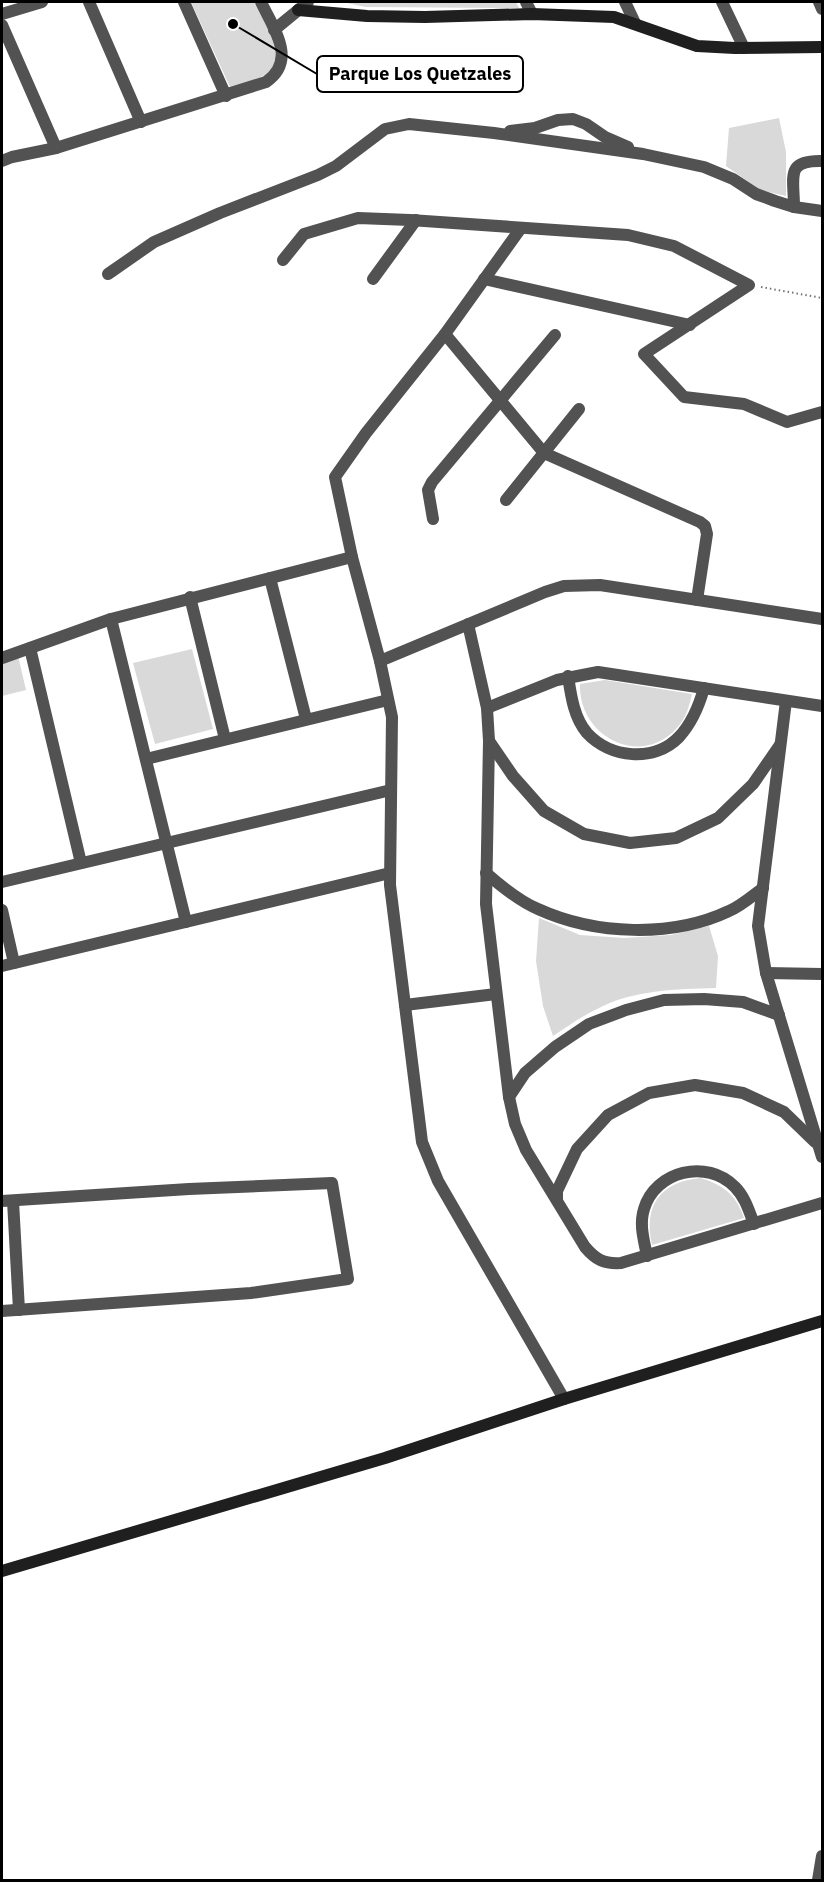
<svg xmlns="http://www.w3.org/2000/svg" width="824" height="1882" font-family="'IBM Plex Sans',sans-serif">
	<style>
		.green { fill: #d9d9d9 }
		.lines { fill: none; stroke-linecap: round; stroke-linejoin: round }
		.path { stroke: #747474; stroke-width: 2; stroke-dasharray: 1.5 3; stroke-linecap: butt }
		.street { stroke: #525252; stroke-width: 12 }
		.secondary { stroke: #1f1f1f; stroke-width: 12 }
		.leader { fill: none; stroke: #000; stroke-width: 2 }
		.callout-dot { fill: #000; stroke: #fff; stroke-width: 2 }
		.callout { fill: #fff; stroke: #000; stroke-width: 2 }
		.callout-label { font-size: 18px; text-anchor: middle; font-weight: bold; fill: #000 }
	</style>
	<rect width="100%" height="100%" fill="#fff"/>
	<g class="green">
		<path d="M191,2H254C262,19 290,61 266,74C256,81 242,84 231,89Z"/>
		<path d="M343,2H516L519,8L365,7Z"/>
		<path d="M779,118L786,152V196L760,190L726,166L729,128Z"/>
		<path d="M16,647L26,690L2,696V653Z"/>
		<path d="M192,649L213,729L155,744L133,663Z"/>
		<path d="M605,680L692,694C689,707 686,718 677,728C640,769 578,736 580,684Z"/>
		<path d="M539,918L580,935L624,938L671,935L709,926L718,956L716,988C677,989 632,990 597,1009C582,1016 567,1027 553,1036L543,1006L536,961Z"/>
		<path d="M700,1178C724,1185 736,1195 744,1218L652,1245C643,1206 660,1182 700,1178Z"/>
	</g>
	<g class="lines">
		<path class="path" d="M761,287L822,298"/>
		<g class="street">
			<path d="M89,2L141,122"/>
			<path d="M184,2L226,96"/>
			<path d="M526,2L532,14"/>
			<path d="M625,2L635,23"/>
			<path d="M722,2L744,48"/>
			<path d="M819,2L822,9"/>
			<path d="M2,14L42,2"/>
			<path d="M2,25L56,148"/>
			<path d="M274,30L308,2"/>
			<path d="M510,131L535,128L558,120L573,119L586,124L605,137L628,147"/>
			<path d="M2,161L12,157L56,148L266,82C298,60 273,28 261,2"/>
			<path d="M794,207C794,177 785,160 822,161"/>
			<path d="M521,228L445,334L366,433L335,477L352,557L380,661L392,717L390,885L422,1142L438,1181L564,1399"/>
			<path d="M283,260L304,234L358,218L410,220L628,235L674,246L749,285L644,354L684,397L744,404L787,422L822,412"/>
			<path d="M108,274L154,242L220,213L318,175L336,166L385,129L409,124L494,133L643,154L704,167L733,179L756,194L775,201L794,207L822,211"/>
			<path d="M373,279L416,220"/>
			<path d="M484,279L690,325"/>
			<path d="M445,334L544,453L700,522L705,526L707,534L697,600"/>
			<path d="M506,500L579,409"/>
			<path d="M433,519L428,490L432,482L555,335"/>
			<path d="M270,578L306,719"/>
			<path d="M190,597L225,739"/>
			<path d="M111,619L186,922"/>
			<path d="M468,624L487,708L489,741L486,904L509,1097L515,1124L526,1150L585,1247C596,1260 604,1264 621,1263L822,1203"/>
			<path d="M30,648L81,863"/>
			<path d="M2,658L111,619L352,557"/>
			<path d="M380,661L545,592L564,586L600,585L822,619"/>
			<path d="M568,676C571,696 574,718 587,733C610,758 654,763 679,737C692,723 699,706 704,688"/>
			<path d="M786,701L758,926L766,973L822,1157"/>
			<path d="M487,708L557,680L598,672L822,706"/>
			<path d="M489,741L513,776L544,811L584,834L630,843L676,838L718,818L753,784L780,745"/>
			<path d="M146,759L388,700"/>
			<path d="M486,873C502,887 519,901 538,909C595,935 672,938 729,911C741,906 752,896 763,888"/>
			<path d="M2,882L391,790"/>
			<path d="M2,910L14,963"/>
			<path d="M2,966L390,873"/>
			<path d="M766,973L822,974"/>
			<path d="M405,1005L496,994"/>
			<path d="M509,1097L525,1073L555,1047L589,1024L626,1010L664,1000L704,999L743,1002L779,1015"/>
			<path d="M557,1199V1191L577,1149L608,1115L649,1093L695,1085L743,1093L784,1112L815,1142"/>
			<path d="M2,1201L189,1189L332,1183L348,1279L251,1293L2,1311"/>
			<path d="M13,1201L19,1310"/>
			<path d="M647,1256C644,1240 639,1225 644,1209C655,1171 707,1158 735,1187C745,1197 749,1211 754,1224"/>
			<path d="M818,1880L822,1856"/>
		</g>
		<g class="secondary">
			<path d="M298,10L367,16L425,17L532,14L614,17L697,46L735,48L822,47"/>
			<path d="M2,1571L385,1458L564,1399L822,1321"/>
		</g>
	</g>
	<path class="leader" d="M233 24L317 74"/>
	<circle class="callout-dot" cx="233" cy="24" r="6"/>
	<rect class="callout" x="317" y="56" width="206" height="36" rx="6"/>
	<g class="callout-label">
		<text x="420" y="80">Parque Los Quetzales</text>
	</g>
	<rect width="824" height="1882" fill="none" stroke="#000000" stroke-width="6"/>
</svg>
